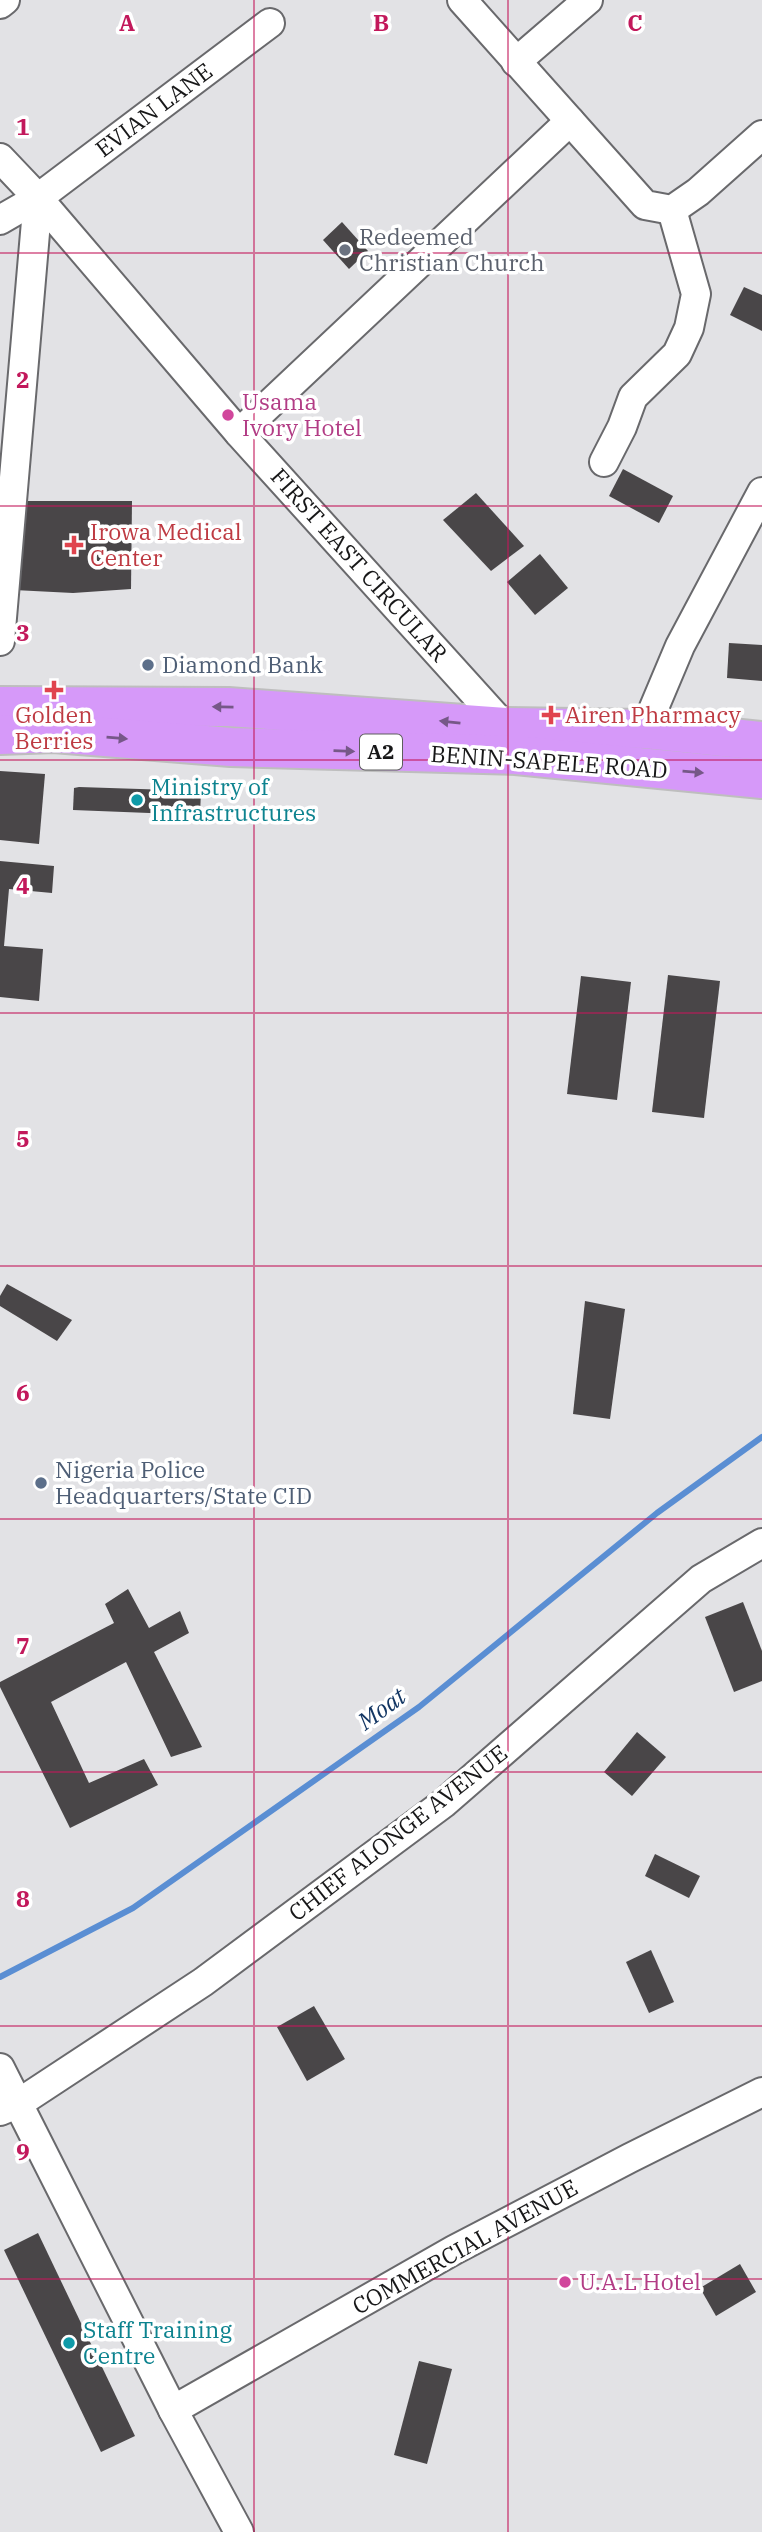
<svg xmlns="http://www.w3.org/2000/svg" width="762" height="2532" font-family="'IBM Plex Serif',serif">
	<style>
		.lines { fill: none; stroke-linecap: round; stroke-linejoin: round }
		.stream { stroke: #5a8ed3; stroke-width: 6 }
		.building { fill: #494648 }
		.minor-casing { stroke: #69696c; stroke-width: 32 }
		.highway-casing { stroke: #bebebe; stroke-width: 42 }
		.minor { stroke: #fff; stroke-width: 28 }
		.highway { stroke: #d699f9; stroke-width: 38 }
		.oneway { fill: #765888 }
		.grid { fill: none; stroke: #c2185b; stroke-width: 2; stroke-opacity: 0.55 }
		.worship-dot { fill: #6b7280; stroke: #fff; stroke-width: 2.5 }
		.hotel-dot { fill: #d1479c; stroke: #fff; stroke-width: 2.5 }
		.health-dot { fill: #e0444e; stroke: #fff; stroke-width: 2.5 }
		.service-dot { fill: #5c6f8a; stroke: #fff; stroke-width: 2.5 }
		.culture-dot { fill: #0f9aa8; stroke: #fff; stroke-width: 2.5 }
		.labels { text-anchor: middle; stroke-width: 7; stroke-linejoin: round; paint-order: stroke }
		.shield { fill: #fff; stroke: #5d5d5d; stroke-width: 2 }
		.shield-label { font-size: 21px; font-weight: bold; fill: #171718 }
		.street-label { font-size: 23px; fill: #171718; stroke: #fff }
		.worship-label { font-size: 23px; fill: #5b616d; stroke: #fff; text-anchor: start }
		.hotel-label { font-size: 23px; fill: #b23c85; stroke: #fff; text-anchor: start }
		.health-label { font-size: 23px; fill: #be3a42; stroke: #fff; text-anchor: start }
		.service-label { font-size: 23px; fill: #4e5e75; stroke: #fff; text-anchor: start }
		.culture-label { font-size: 23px; fill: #0d838f; stroke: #fff; text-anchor: start }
		.water-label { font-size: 24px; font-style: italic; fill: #133663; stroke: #fff }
		.grid-label { font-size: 23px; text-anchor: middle; font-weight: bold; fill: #c2185b; stroke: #fff; stroke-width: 7; stroke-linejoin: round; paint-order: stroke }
	</style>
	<rect width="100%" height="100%" fill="#e2e2e5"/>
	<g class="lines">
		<path class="stream" d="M0,1977L133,1908L419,1707L657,1513L762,1437"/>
	</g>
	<g class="building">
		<path d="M342,222L368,251L349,269L323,240Z"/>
		<path d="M744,287L762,295V331L730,315Z"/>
		<path d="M623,469L673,496L659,523L609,496Z"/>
		<path d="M476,493L524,546L491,571L443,520Z"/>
		<path d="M19,501H132L131,589L73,593L14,590Z"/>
		<path d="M540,554L568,588L535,615L507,582Z"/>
		<path d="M729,643L762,645V681L727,678Z"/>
		<path d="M0,771L45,774L39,844L0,840Z"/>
		<path d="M79,787L201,791L200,815L73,810L74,788Z"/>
		<path d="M0,861L54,866L52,893L9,889L4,946L43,949L39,1001L0,997Z"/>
		<path d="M668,975L720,981L704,1118L652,1112Z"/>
		<path d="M581,976L631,982L617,1100L567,1094Z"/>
		<path d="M7,1284L72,1320L57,1341L0,1306V1296Z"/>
		<path d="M585,1301L625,1309L610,1419L573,1414Z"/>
		<path d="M128,1589L149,1628L180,1611L189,1633L154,1652L202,1747L171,1757L126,1662L51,1702L89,1783L144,1759L158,1785L70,1828L0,1687V1682L114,1623L105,1604Z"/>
		<path d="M743,1602L762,1651V1681L734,1692L705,1617Z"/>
		<path d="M637,1732L666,1757L632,1796L604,1772Z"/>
		<path d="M655,1854L700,1876L689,1898L645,1876Z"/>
		<path d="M651,1950L674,2002L649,2013L626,1962Z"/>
		<path d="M314,2006L345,2059L307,2081L277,2027Z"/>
		<path d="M38,2233L135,2436L101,2452L4,2250Z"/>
		<path d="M740,2264L756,2292L716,2316L700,2288Z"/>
		<path d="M419,2361L452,2369L427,2464L394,2455Z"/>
	</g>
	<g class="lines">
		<g class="minor-casing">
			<g id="minor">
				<path d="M462,0L645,205L672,210L698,192L762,135"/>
				<path d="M0,4L5,0"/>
				<path d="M516,62L588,0"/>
				<path d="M0,158L38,198L239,433L505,727L509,736"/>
				<path d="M0,220L38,198L270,23"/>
				<path d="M239,433L570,121"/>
				<path d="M604,462L622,427L633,397L677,354L689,328L696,294L672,210"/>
				<path d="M0,641L38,198"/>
				<path d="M645,729L680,646L762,492"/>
				<path d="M0,2068L173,2410L239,2532"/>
				<path d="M0,2111L19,2103L203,1982L444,1803L701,1579L762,1543"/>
				<path d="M173,2410L454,2250L630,2158L762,2092"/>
			</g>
		</g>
		<g class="highway-casing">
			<g id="highway">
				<path d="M0,706L228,707L505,727L645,729L762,741"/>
				<path d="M0,735L54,733L231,747L516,755L762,779"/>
			</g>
		</g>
		<use href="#minor" class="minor"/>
		<use href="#highway" class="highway"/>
	</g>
	<defs><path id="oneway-solid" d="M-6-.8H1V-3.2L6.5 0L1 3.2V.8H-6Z" transform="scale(1.75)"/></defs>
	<g class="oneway">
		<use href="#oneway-solid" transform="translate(223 707) rotate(-179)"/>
		<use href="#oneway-solid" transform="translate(450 722) rotate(-174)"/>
		<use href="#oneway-solid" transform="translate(117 738) rotate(5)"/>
		<use href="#oneway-solid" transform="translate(344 751) rotate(2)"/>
		<use href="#oneway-solid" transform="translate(693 772) rotate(5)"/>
	</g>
	<path class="grid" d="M254,0V2532M508,0V2532M0,253H762M0,506H762M0,760H762M0,1013H762M0,1266H762M0,1519H762M0,1772H762M0,2026H762M0,2279H762"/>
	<circle class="worship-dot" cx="345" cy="250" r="7"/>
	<g class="hotel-dot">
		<circle cx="228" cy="415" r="7"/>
		<circle cx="565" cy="2282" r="7"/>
	</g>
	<g class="health-dot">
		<path d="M70.5 534.5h7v7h7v7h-7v7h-7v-7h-7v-7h7z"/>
		<path d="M50.5 679.5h7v7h7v7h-7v7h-7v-7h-7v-7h7z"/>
		<path d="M547.5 704.5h7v7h7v7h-7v7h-7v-7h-7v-7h7z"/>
	</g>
	<g class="service-dot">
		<circle cx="148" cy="665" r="7"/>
		<circle cx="41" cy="1483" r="7"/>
	</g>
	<g class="culture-dot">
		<circle cx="137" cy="800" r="7"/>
		<circle cx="69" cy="2343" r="7"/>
	</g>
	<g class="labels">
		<rect class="shield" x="360" y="734.5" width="42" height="35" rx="5"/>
		<g class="shield-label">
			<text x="381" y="759">A2</text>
		</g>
		<g class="street-label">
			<text transform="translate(154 110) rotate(-37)" y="8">EVIAN LANE</text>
			<text transform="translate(359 565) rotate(48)" y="8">FIRST EAST CIRCULAR</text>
			<text transform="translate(549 762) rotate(4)" y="8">BENIN-SAPELE ROAD</text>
			<text transform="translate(398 1833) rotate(-38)" y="8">CHIEF ALONGE AVENUE</text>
			<text transform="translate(465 2247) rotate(-29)" y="8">COMMERCIAL AVENUE</text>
		</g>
		<g class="worship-label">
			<text x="359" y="245">Redeemed<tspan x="359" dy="26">Christian Church</tspan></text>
		</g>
		<g class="hotel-label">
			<text x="242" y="410">Usama<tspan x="242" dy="26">Ivory Hotel</tspan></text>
			<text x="579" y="2290">U.A.L Hotel</text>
		</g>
		<g class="health-label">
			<text x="90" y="540">Irowa Medical<tspan x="90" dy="26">Center</tspan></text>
			<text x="54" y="723" text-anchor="middle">Golden<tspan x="54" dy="26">Berries</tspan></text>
			<text x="565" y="723">Airen Pharmacy</text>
		</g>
		<g class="service-label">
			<text x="162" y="673">Diamond Bank</text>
			<text x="55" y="1478">Nigeria Police<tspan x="55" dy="26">Headquarters/State CID</tspan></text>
		</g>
		<g class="culture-label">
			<text x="151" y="795">Ministry of<tspan x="151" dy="26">Infrastructures</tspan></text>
			<text x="83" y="2338">Staff Training<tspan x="83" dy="26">Centre</tspan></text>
		</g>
		<g class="water-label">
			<text transform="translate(382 1709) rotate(-36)" y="8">Moat</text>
		</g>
	</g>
	<g class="grid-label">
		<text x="127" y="31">A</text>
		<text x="381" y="31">B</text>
		<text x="635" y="31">C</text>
		<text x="23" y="135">1</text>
		<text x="23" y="388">2</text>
		<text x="23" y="641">3</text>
		<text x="23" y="894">4</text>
		<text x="23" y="1147">5</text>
		<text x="23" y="1401">6</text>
		<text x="23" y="1654">7</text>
		<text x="23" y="1907">8</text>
		<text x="23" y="2160">9</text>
	</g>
</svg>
